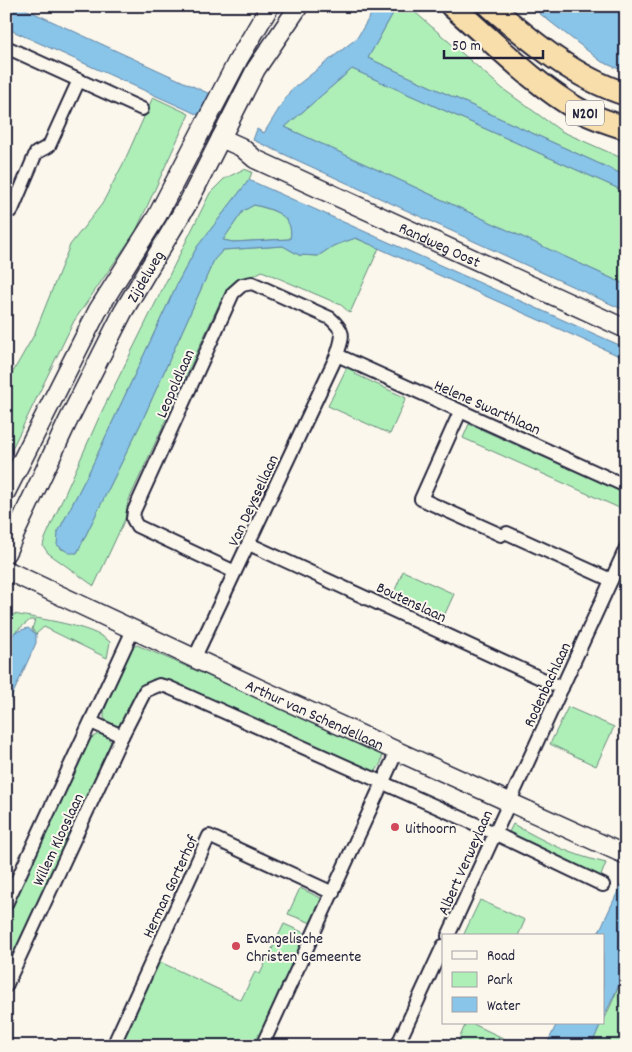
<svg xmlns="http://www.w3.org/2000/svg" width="632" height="1052" font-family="Dekko,sans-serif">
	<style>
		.green { fill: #aeefb8; stroke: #68887a }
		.water { fill: #89c4e9; stroke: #6083a3; fill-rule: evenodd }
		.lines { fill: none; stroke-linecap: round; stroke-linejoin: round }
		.street-casing { stroke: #22223b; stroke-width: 16 }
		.secondary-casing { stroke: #22223b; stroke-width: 21 }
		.highway-casing { stroke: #22223b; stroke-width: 26 }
		.street { stroke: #fbf7ec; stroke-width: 12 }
		.secondary { stroke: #fbf7ec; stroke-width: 18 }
		.highway { stroke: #f8deab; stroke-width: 22 }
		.poi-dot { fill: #d1495b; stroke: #fbf7ec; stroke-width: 2 }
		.labels { text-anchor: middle; stroke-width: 4; stroke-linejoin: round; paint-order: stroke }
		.shield { fill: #fbf7ec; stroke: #636270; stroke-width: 1 }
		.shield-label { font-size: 15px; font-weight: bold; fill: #22223b }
		.street-label { font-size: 16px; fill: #22223b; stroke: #fbf7ec }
		.poi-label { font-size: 16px; fill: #22223b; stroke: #fbf7ec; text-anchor: start }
	</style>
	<rect width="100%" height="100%" fill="#fbf7ec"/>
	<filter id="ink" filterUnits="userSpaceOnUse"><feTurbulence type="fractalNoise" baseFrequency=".02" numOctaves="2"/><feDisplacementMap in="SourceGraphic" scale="10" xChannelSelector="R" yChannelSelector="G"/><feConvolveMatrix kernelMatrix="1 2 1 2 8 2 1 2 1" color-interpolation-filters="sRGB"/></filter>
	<g filter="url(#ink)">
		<g class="green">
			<path d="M397,6H408L503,89L561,131L626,160V176L368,58Z"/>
			<path d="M352,69L626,192V285L285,127Z"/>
			<path d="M153,97L189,114L136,231L74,321L6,461V384L34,335L70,245L102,204L124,162Z"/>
			<path d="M244,169L252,172L249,180L197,247L178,282L91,468L58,532L61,549L77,553L142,421L214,260L223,250L283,246L299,255L318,256L333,246L355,238L379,248L350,313L341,305L262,271L231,289L220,302L128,502L125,519L94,586L48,553L43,546L44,541L101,413L210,193L224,179Z"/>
			<path d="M254,205C273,210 295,215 290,239L233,242L223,240L243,211Z"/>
			<path d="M348,365L357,370L355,374L406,398L390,434L328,406Z"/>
			<path d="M469,424L626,494V511L463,438Z"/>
			<path d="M403,571L454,594L443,618L393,595Z"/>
			<path d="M14,614C39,619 91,625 110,642L107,658L44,627L36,634L32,629L35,620H30L15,632L6,644V617L10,618Z"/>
			<path d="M137,645L352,738L383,753L381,763L376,771L368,773L166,680L153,679L143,686L125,723L119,726L110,725L104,718V711C111,694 121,653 137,645Z"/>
			<path d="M568,707L614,727L596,766L550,744Z"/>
			<path d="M98,734C108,735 111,740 112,748L6,978V918L90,739Z"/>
			<path d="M513,824C545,842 571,855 606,863L600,878L507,836Z"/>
			<path d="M300,888L323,899L314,924L288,914Z"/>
			<path d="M480,900L525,920L518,936H463Z"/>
			<path d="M284,924L309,935L258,1046H119L158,961L241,1000L255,972L260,974Z"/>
			<path d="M626,970V1046H591L601,1023H603Z"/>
			<path d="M466,1023H471L520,1046H456Z"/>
		</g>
		<g class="water">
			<path d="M6,6H19L212,95L203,117L6,28Z"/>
			<path d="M376,6H397L368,58L626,176V192L352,69L285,127L626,285V311L253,140L257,129L264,133L290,91L357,38Z"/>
			<path d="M530,6H626V72L602,62Z"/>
			<path d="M249,180L626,348V359L356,238L333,246L318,256L299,255L283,246L223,250L214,260L142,421L77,553H69L57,545L58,532L91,468L178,282L197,247ZM254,205C273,209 295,216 290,239L233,242L223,240L243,211Z"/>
			<path d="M28,628L36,634V643L6,709V644L15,632Z"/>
			<path d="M621,885H626V970L603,1019V936H597Z"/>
			<path d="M557,1023H601L591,1046H546Z"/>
		</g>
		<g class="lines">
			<g class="street-casing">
				<g id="street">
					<path d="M6,47L142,109"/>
					<path d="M12,210L36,153L49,146L79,80"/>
					<path d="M337,355L626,486"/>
					<path d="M460,412L421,499L501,535"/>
					<path d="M507,533L611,580"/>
					<path d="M249,544L562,688"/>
					<path d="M194,659L337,355C343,336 346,332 330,318L252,283L242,285L233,293L134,511L133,519L137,526L235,572"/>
					<path d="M122,736L145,691L159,685L168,687L473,823L603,885"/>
					<path d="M6,904L133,630"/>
					<path d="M448,936L626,548"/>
					<path d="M6,986L122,736L91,722"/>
					<path d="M113,1046L209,836L333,893"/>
					<path d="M262,1046L397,751"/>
					<path d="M397,1046L443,946"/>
				</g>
			</g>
			<g class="secondary-casing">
				<g id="secondary">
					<path id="s1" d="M221,138L241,147L255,159L626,329"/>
					<path d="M6,492L98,310L157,216L238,60L270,6"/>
					<path id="s2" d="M6,553L67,423L123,312L188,203L256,69L299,6"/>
					<path id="s3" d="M6,570L260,689L626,855"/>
				</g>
			</g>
			<g class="highway-casing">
				<g id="highway">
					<path d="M452,6C493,41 532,83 579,110C594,118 610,123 626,128"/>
					<path d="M490,6C531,41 574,78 626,94"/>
				</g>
			</g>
			<use href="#street" class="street"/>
			<use href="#secondary" class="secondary"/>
			<use href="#highway" class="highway"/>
		</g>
	</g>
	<g class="poi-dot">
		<circle cx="395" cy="827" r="5"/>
		<circle cx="236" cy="946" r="5"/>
	</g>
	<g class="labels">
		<rect class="shield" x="566" y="100.5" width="38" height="25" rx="4"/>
		<g class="shield-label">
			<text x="585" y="118">N201</text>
		</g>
		<g class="street-label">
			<text dy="6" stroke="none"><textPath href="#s1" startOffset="244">Randweg Oost</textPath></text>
			<text dy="6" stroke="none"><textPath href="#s2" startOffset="310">Zijdelweg</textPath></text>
			<text transform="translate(174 383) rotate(-66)" y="6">Leopoldlaan</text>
			<text transform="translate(488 406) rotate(24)" y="6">Helene Swarthlaan</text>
			<text transform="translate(252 500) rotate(-65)" y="6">Van Deyssellaan</text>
			<text transform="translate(412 601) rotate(25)" y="6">Boutenslaan</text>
			<text transform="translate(546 684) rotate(-65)" y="6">Rodenbachlaan</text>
			<text dy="6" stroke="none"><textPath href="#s3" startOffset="341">Arthur van Schendellaan</textPath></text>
			<text transform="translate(57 839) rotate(-65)" y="6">Willem Klooslaan</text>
			<text transform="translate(464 862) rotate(-66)" y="6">Albert Verweylaan</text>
			<text transform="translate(169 886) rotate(-65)" y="6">Herman Gorterhof</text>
		</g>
		<g class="poi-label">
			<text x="405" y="833">Uithoorn</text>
			<text x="246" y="943">Evangelische<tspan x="246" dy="18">Christen Gemeente</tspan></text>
		</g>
	</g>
	<rect width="632" height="1052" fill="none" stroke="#fbf7ec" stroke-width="25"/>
	<rect x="12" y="12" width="607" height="1027" fill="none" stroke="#22223b" stroke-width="2" filter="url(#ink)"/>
	<rect x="442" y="934" width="162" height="90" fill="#fbf7ec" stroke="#a4a2a5"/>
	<rect x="452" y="951" width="25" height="8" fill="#fbf7ec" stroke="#a4a2a5"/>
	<text x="487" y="960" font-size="15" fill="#22223b">Road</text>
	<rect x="452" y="972" width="25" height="15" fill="#aeefb8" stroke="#a4a2a5"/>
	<text x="487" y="984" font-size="15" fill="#22223b">Park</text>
	<rect x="452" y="997" width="25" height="15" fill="#89c4e9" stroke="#a4a2a5"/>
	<text x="487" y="1010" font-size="15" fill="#22223b">Water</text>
	<path d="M444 50v8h99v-8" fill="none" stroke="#22223b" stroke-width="2.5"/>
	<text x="452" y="50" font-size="15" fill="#22223b" stroke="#fbf7ec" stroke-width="4" paint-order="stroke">50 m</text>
</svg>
